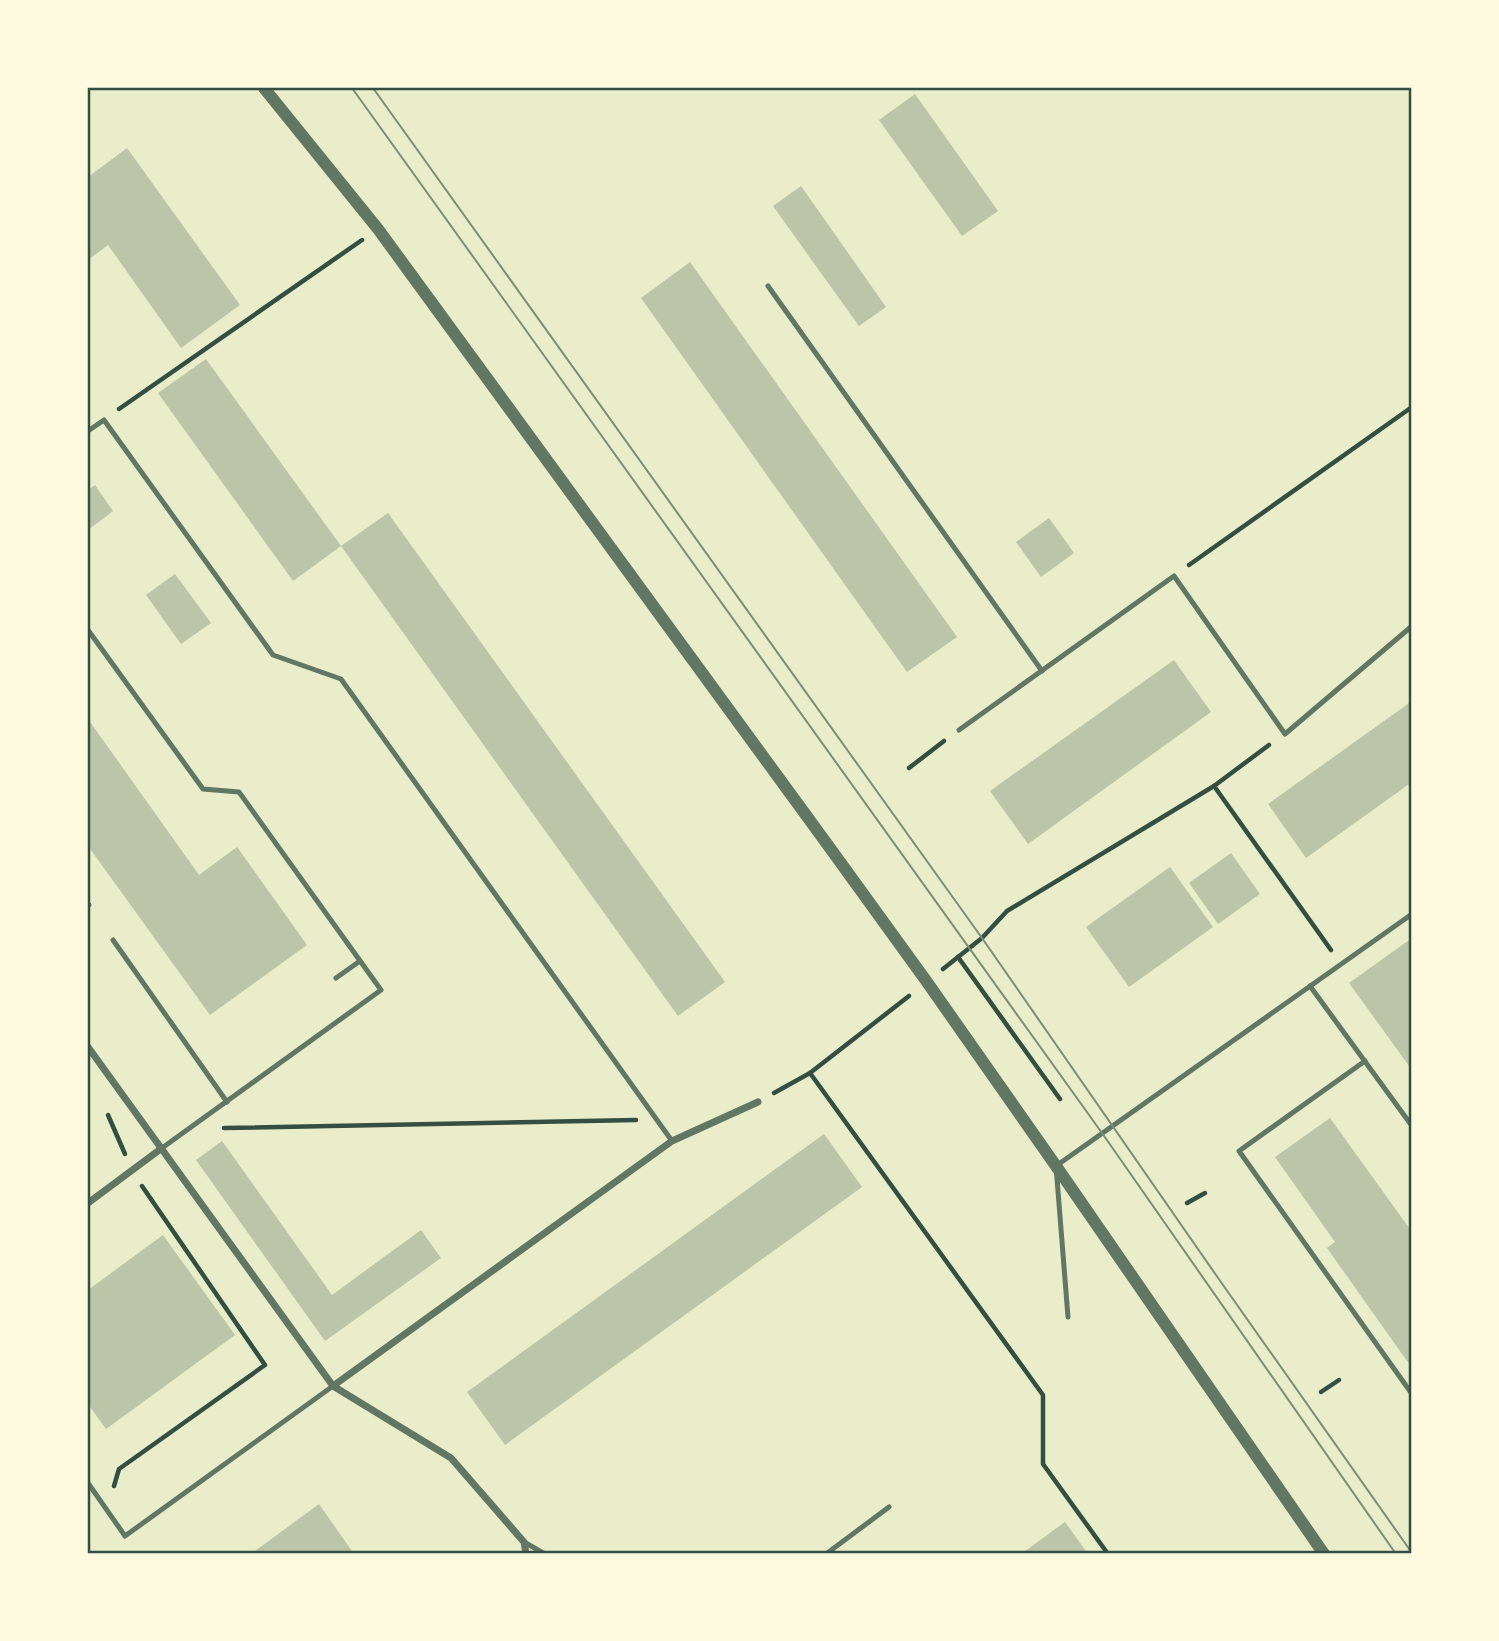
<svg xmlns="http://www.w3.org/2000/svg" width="1499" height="1641" font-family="'Roboto Condensed',sans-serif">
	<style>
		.building { fill: #bcc5a7 }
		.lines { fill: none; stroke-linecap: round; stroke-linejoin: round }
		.path { stroke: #344e41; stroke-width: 4.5 }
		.service { stroke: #617663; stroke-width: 5 }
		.minor { stroke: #617663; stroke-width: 7 }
		.tertiary { stroke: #617663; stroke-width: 12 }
		.tram { stroke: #7c8e77; stroke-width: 2 }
		.neatline { fill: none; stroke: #344e41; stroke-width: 2.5 }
	</style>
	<rect width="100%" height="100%" fill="#e9edc9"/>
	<g class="building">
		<path d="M915,94L998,211L962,236L879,120Z"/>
		<path d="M127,148L240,305L181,348L108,245L88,260V177Z"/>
		<path d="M801,186L886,307L859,326L773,206Z"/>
		<path d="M690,262L957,637L907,672L641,298Z"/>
		<path d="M206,359L341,546L293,581L158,393Z"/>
		<path d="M95,485L113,511L88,530V490Z"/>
		<path d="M388,513L725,982L678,1016L341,546Z"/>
		<path d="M1049,518L1074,553L1041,577L1016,542Z"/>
		<path d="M175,574L211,623L181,644L146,595Z"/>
		<path d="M1174,660L1211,712L1028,844L990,791Z"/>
		<path d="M1412,701V782L1306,858L1268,804Z"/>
		<path d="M88,719L199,875L237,847L307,945L210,1015L88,846Z"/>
		<path d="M1231,853L1260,894L1218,924L1189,883Z"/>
		<path d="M1170,867L1213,927L1129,987L1086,927Z"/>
		<path d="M1412,938V1070L1349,983Z"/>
		<path d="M1330,1118L1412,1232V1368L1327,1248L1335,1242L1275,1157Z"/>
		<path d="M824,1134L862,1187L505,1445L467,1392Z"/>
		<path d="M222,1141L332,1295L421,1230L441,1258L325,1341L196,1160Z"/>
		<path d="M163,1235L235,1335L106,1429L88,1404V1290Z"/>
		<path d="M319,1504L354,1554H251Z"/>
		<path d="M1065,1522L1088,1554H1021Z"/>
	</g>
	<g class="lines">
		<g class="path">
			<path d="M119,409L362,240"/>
			<path d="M1189,565L1412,407"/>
			<path d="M909,768L944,741"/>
			<path d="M1214,786L1331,950"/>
			<path d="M958,957L1060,1099"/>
			<path d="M943,969L982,938L1007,911L1214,786L1269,745"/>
			<path d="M810,1073L1043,1395V1464L1108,1554"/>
			<path d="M774,1093L810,1073L909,996"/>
			<path d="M108,1115L125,1154"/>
			<path d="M224,1128L636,1120"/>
			<path d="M1187,1203L1205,1193"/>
			<path d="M1321,1392L1339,1380"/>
			<path d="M114,1486L119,1469L265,1365L142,1186"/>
		</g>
		<g class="service">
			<path d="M768,286L1042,671"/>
			<path d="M88,431L104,420L273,655L341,679L672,1141"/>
			<path d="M88,630L203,789L239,792L381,990L162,1148"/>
			<path d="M959,730L1174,576L1285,734L1412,626"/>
			<path d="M88,904L89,905"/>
			<path d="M113,940L227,1102"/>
			<path d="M336,978L360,961"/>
			<path d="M1310,986L1412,1126"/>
			<path d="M1365,1061L1239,1151L1412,1394"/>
			<path d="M1068,1317L1056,1166L1412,914"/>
			<path d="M88,1483L125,1536L333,1386"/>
			<path d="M524,1542L545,1554"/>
			<path d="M826,1554L889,1507"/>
		</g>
		<g class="minor">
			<path d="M88,1047L333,1386L451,1458L524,1542L526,1554"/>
			<path d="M88,1203L162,1148"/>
			<path d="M333,1386L672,1141L758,1102"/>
		</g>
		<path class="tertiary" d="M264,88L378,229L830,848L927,982L1056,1166L1324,1554"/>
		<g class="tram">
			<path d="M352,88L1102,1133L1396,1554"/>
			<path d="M373,88L982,938L1216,1275L1412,1553"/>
		</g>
	</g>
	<rect width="1499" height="1641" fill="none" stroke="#fefae0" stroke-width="178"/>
	<rect x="89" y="89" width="1321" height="1463" class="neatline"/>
</svg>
